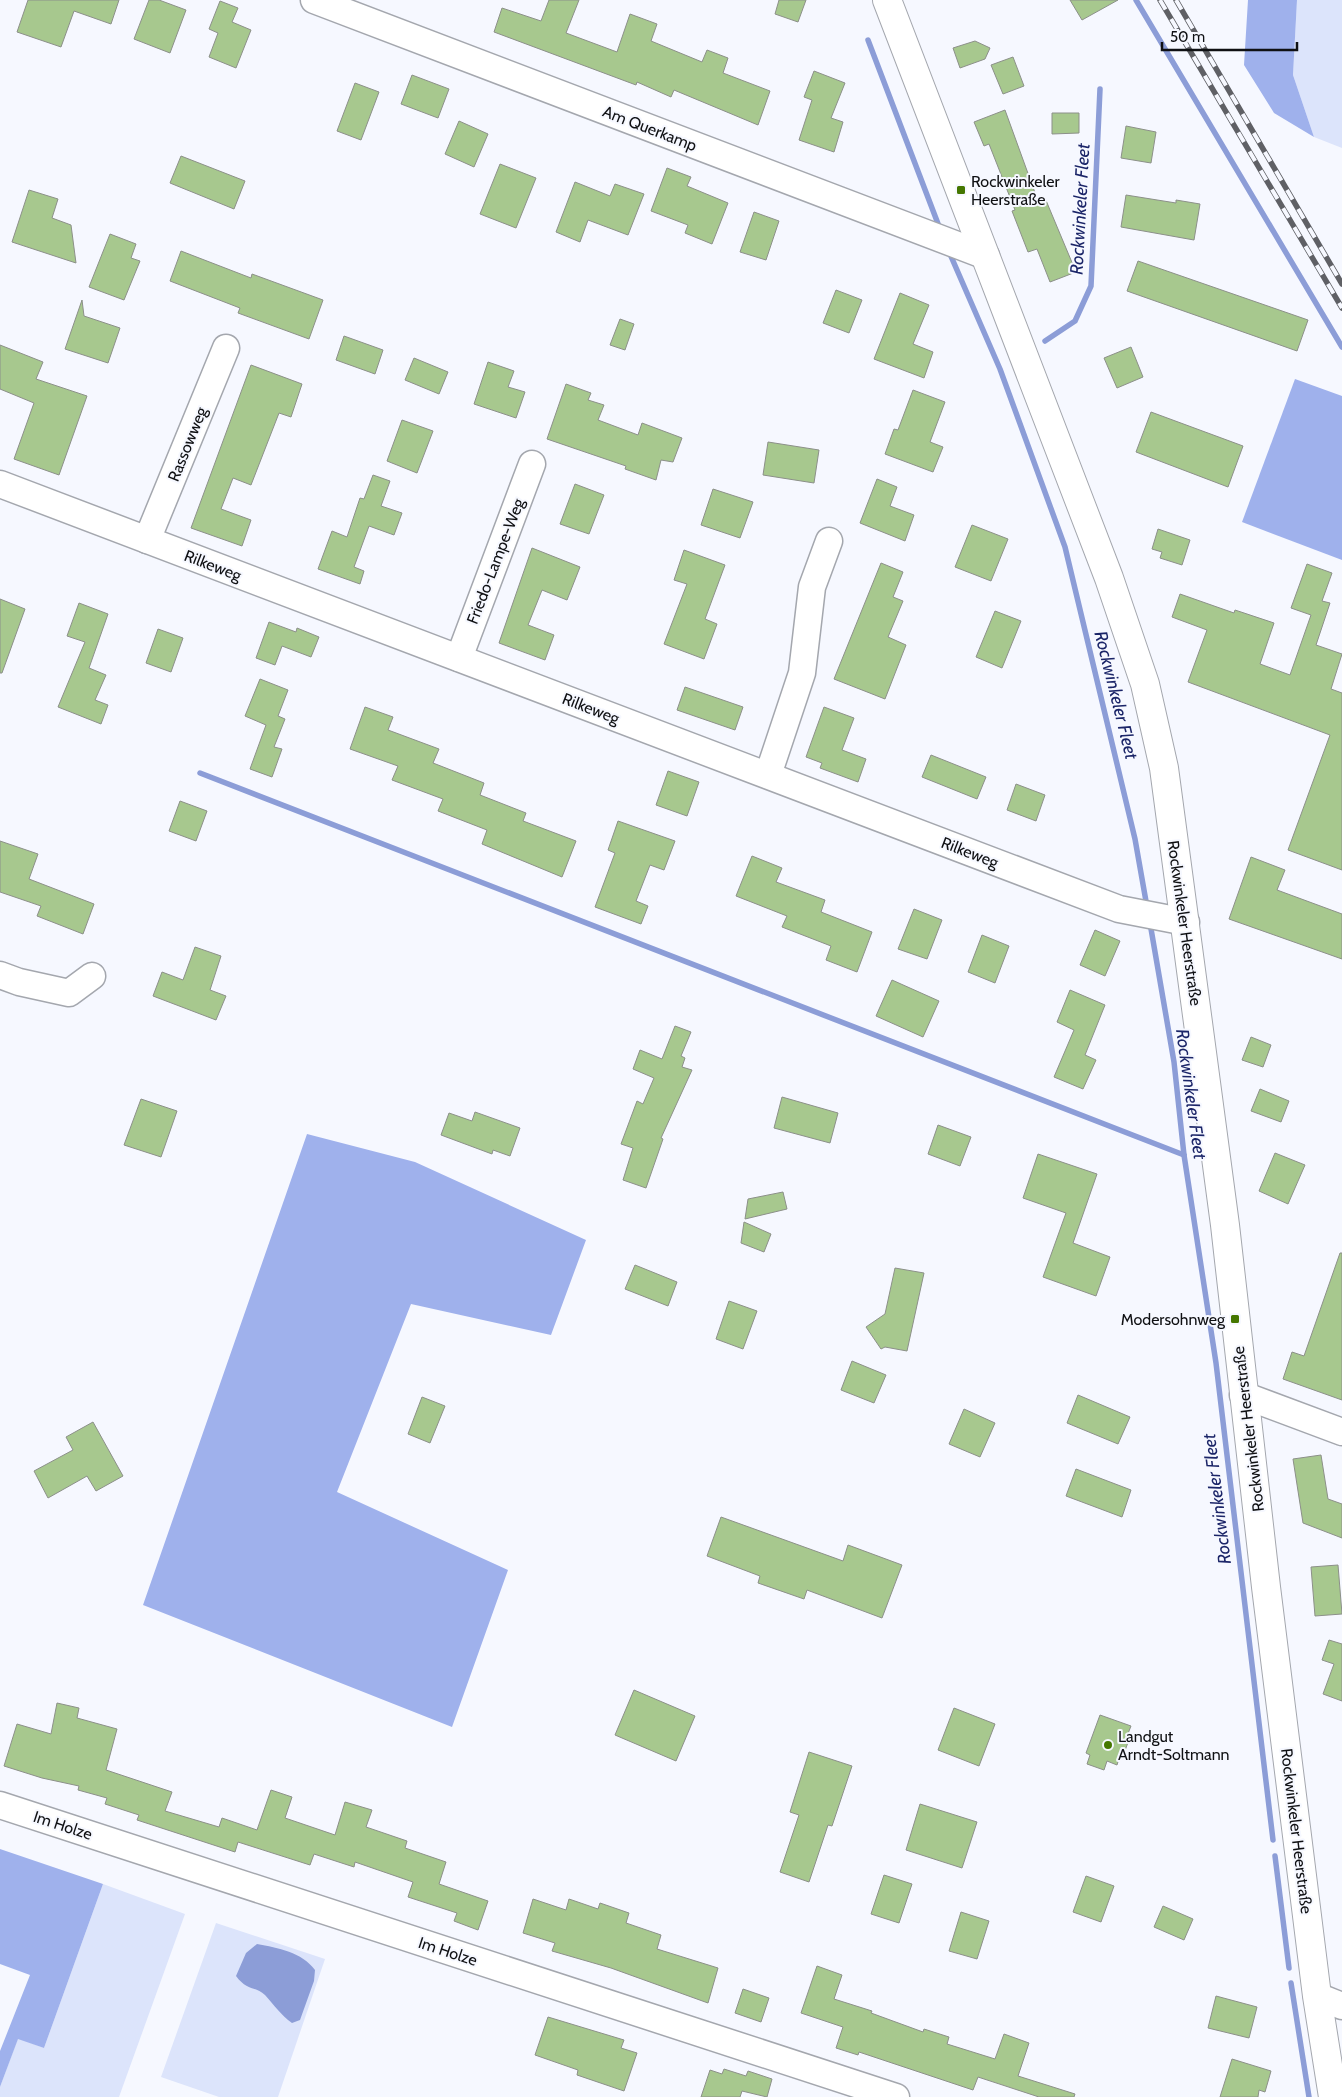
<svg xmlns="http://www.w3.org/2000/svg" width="1342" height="2097" font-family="Cabin,sans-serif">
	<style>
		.green { fill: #dce4fb }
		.forest { fill: #9fb1ec }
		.water { fill: #8c9dd7 }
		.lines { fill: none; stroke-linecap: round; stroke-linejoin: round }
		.stream { stroke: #8c9dd7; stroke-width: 5.5 }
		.building { fill: #a7c88e; stroke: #8c9089 }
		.minor-casing { stroke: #a4a7ae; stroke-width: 29 }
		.major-casing { stroke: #a4a7ae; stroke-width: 30 }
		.minor { stroke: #fff; stroke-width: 26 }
		.major { stroke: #fff; stroke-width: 28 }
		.rail-casing { stroke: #5f6065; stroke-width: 5.5 }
		.rail { stroke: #f6f8ff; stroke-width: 4; stroke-dasharray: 11; stroke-linecap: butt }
		.poi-dot { fill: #457700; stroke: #f6f8ff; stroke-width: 2 }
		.labels { text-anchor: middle; stroke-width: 4; stroke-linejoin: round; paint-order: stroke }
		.street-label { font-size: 16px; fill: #0f1013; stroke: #f6f8ff }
		.poi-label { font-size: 16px; fill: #0f1013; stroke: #f6f8ff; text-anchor: start }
		.water-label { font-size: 18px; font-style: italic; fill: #1b2568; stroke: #f6f8ff }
	</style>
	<rect width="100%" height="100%" fill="#f6f8ff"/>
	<g class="green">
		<path d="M1297,0H1342V148L1314,137L1293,75Z"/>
		<path d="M103,1884L185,1914L119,2097H0V2087L18,2038L44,2048Z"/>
		<path d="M216,1923L325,1959L278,2097H219L161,2077Z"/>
	</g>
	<g class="forest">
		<path d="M1248,0H1297L1293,75L1314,137L1274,113L1244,65Z"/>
		<path d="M1295,379L1342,396V560L1242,522Z"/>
		<path d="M307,1134L415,1162L586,1240L551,1335L411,1304L337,1492L508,1570L452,1727L143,1605Z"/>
		<path d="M0,1849L103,1884L44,2048L18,2039L0,2087V2051L30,1975L0,1964Z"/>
	</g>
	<path class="water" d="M257,1944C278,1948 302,1952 315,1970L314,1981L300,2020L292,2023C281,2015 274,2005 265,1995C255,1986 247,1991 236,1976L246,1953Z"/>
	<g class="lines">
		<g class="stream">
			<path d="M1136,0L1342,347"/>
			<path d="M868,40L940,229"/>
			<path d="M950,254L1000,369L1065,547L1135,839L1147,907"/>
			<path d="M1045,341L1075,321L1091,286L1100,89"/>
			<path d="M200,773L1184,1155"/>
			<path d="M1150,923L1174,1062L1184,1155L1216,1363L1273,1840"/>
			<path d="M1275,1856L1289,1968"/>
			<path d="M1291,1983L1309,2097"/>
		</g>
	</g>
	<g class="building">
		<path d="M28,0H119L111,24L74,11L61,47L17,32Z"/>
		<path d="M149,0H159L186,10L170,53L134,39Z"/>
		<path d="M549,0H579L566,33L617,52L630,14L657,24L651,41L702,62L707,50L728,58L723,73L770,91L758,125L674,90L671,97L637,82L636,85L494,32L502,8L541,21Z"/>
		<path d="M779,0H806L798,22L775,14Z"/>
		<path d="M1070,0H1118L1082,20Z"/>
		<path d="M220,1L238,8L232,22L251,30L236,68L209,57L218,33L209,29Z"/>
		<path d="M975,41L990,48L985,59L960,68L953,48Z"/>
		<path d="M1013,57L1024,86L1003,94L991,65Z"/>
		<path d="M814,71L845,83L831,118L843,122L834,152L799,140L812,100L804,97Z"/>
		<path d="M412,75L449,89L438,118L401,104Z"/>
		<path d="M355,83L379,92L361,140L337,131Z"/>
		<path d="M1005,110L1038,201L1045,198L1076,272L1050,282L1037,249L1028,252L1012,211L1015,210L989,144L984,146L974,122Z"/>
		<path d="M1052,113H1079V133L1052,134Z"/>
		<path d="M459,121L488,134L474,167L445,154Z"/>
		<path d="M1126,126L1156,132L1151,163L1121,158Z"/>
		<path d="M181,156L245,181L234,209L170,183Z"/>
		<path d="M500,164L536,178L516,228L480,214Z"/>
		<path d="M667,168L691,177L687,186L728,203L712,244L685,233L688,225L651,211Z"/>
		<path d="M575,182L610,196L615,184L644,194L628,235L588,220L580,242L556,232Z"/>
		<path d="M29,190L58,199L52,218L71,225L76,263L12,242Z"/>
		<path d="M1126,195L1176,203V200L1200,204L1194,240L1121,227Z"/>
		<path d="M754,212L779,221L766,260L740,252Z"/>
		<path d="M110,234L136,244L131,258L140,261L124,300L89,287Z"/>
		<path d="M181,251L251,278L252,274L323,300L309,339L238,313L240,308L170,281Z"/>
		<path d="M1138,261L1308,320L1297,351L1127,291Z"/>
		<path d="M836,290L862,300L849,333L823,323Z"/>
		<path d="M900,293L929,305L913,344L933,352L924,378L874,359Z"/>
		<path d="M82,300L84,316L120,328L108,363L65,349Z"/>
		<path d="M620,319L634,324L625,350L610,345Z"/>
		<path d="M344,336L383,350L375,374L336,360Z"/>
		<path d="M0,345L43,362L36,379L87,396L59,475L14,459L34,403L0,389Z"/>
		<path d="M1131,347L1143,377L1117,388L1104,358Z"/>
		<path d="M414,358L448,372L439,394L405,380Z"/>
		<path d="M488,362L514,371L508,387L525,392L516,418L474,404Z"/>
		<path d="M251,365L302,384L291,417L279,413L251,485L233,478L221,509L251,520L242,546L191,528Z"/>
		<path d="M566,384L591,393L588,400L604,405L598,420L638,435L642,423L682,438L673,462L661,460L656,480L625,469L626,466L547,439Z"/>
		<path d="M913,390L945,402L930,442L943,447L933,472L885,454L894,429L898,430Z"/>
		<path d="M1151,412L1243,446L1228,487L1136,452Z"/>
		<path d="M402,420L433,431L417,473L387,461Z"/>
		<path d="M768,442L819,450L814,483L763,475Z"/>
		<path d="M373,475L390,481L381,506L402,513L394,535L369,526L354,567L364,571L360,584L318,569L332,531L347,537L360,498L364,499Z"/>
		<path d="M877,479L897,487L890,506L914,515L905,541L860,523Z"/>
		<path d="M575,484L604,495L589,534L560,524Z"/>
		<path d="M713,489L753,502L740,538L701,525Z"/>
		<path d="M972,525L1008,539L991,581L955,567Z"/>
		<path d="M1158,529L1190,540L1182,565L1160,558L1162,552L1152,549Z"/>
		<path d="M532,548L580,567L567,600L542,590L528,625L554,635L545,660L499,643Z"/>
		<path d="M684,550L725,565L705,619L717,624L704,659L664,644L687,584L674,580Z"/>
		<path d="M881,563L903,572L893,597L903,601L888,637L906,645L885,699L834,679Z"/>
		<path d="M1307,564L1332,573L1322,601L1330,603L1316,645L1342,654L1331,689L1342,693V870L1288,850L1330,735L1188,682L1207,630L1172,617L1180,594L1234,613L1235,610L1274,623L1260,664L1290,675L1311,615L1291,608Z"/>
		<path d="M0,599L25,609L2,673H0Z"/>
		<path d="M79,603L108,614L89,668L106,675L95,700L108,705L101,724L58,707L85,642L67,636Z"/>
		<path d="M995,611L1021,621L1002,668L976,657Z"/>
		<path d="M269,622L296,632L297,628L319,637L311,657L282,646L275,665L256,658Z"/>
		<path d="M158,629L183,638L171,672L146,663Z"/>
		<path d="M260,679L288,690L278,716L285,719L274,747L282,749L272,777L250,769L266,725L245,716Z"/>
		<path d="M685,687L743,707L735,730L677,710Z"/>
		<path d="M365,707L393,717L388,730L439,749L433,763L484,783L480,795L526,813L523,821L576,841L562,877L482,844L487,830L438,811L443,799L392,780L398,766L350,749Z"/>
		<path d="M824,707L854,718L842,750L866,759L858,782L820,768L822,763L806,757Z"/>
		<path d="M931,755L986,777L977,799L922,777Z"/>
		<path d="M668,771L699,782L687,816L656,805Z"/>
		<path d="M1016,784L1045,795L1036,821L1007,810Z"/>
		<path d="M180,801L207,811L196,841L169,831Z"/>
		<path d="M618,821L675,841L664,870L650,865L636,901L648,906L641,924L595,907L615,853L608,850Z"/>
		<path d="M0,841L38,854L29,879L94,904L83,934L37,916L41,906L0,892Z"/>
		<path d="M752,856L782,868L776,882L825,900L821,912L872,932L857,972L826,960L831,946L782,927L787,916L736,896Z"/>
		<path d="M1251,857L1285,870L1277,890L1342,914V959L1229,919Z"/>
		<path d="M914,909L942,920L927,959L898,949Z"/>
		<path d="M1095,930L1120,941L1105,976L1080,965Z"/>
		<path d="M982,935L1009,946L995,983L968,972Z"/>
		<path d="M195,947L221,956L210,990L226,996L216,1020L153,996L162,972L183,980Z"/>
		<path d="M892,980L939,1001L923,1037L876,1016Z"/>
		<path d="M1070,990L1105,1005L1085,1055L1096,1060L1083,1089L1054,1077L1074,1030L1057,1022Z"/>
		<path d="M675,1026L691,1032L681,1056L685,1058L682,1067L692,1070L661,1138L663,1139L646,1188L623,1180L633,1148L621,1144L637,1101L643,1104L654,1078L633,1069L640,1050L662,1059Z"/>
		<path d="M1251,1037L1271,1045L1263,1067L1242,1060Z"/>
		<path d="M1260,1089L1289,1101L1281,1122L1251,1111Z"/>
		<path d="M782,1097L838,1113L830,1143L774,1128Z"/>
		<path d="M141,1099L177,1111L161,1157L124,1145Z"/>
		<path d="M475,1112L520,1128L510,1156L493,1150L492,1154L441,1135L449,1113L472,1121Z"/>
		<path d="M938,1125L971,1137L960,1166L928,1154Z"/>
		<path d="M1275,1153L1305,1165L1288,1204L1259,1191Z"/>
		<path d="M1038,1154L1097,1174L1073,1243L1110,1257L1096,1296L1043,1277L1066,1213L1023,1198Z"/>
		<path d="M783,1192L787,1209L745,1219L748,1199Z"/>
		<path d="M744,1222L771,1234L764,1252L741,1243Z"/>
		<path d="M1340,1253H1342V1400L1283,1379L1292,1352L1304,1356Z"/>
		<path d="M635,1265L677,1282L668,1306L625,1289Z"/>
		<path d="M895,1268L924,1273L907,1351L885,1347L881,1349L866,1327L885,1314Z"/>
		<path d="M729,1301L757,1311L743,1349L716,1339Z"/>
		<path d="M852,1361L886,1375L874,1403L841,1390Z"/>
		<path d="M1078,1395L1130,1417L1118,1444L1067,1423Z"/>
		<path d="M422,1397L445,1406L430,1443L408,1434Z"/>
		<path d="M964,1409L995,1423L980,1457L949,1444Z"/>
		<path d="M93,1422L123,1476L96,1491L87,1476L48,1498L34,1471L73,1450L66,1437Z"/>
		<path d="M1321,1455L1328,1499L1342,1504V1538L1303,1523L1293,1459Z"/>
		<path d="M1076,1469L1131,1490L1122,1517L1066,1496Z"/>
		<path d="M721,1517L843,1561L848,1545L902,1565L882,1618L807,1590L804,1599L758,1583L760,1576L707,1556Z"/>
		<path d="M1338,1565L1342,1614L1315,1616L1311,1567Z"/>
		<path d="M1329,1640L1342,1644V1701L1323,1694L1334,1664L1322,1660Z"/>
		<path d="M634,1690L695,1716L676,1761L615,1735Z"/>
		<path d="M57,1703L79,1708L77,1718L117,1729L106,1770L172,1792L165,1811L219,1827L222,1818L257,1830L271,1790L292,1797L285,1818L335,1835L345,1802L372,1810L366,1827L407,1841L405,1848L446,1862L439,1884L488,1901L478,1930L454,1921L457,1913L408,1897L413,1882L355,1862L354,1867L314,1854L310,1865L238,1842L235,1852L137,1820L139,1815L105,1804L107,1798L78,1790L79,1786L42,1778L4,1766L17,1724L51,1734Z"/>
		<path d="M954,1708L995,1724L979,1766L938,1750Z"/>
		<path d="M1100,1715L1131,1726L1127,1736L1130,1737L1123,1756L1120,1755L1117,1765L1107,1761L1104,1770L1087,1764L1090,1755L1086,1753Z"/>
		<path d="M809,1752L852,1766L832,1826L828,1825L809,1882L780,1872L799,1815L790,1812Z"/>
		<path d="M920,1804L977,1822L962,1868L906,1850Z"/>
		<path d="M884,1875L912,1884L899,1923L871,1914Z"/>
		<path d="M1086,1876L1114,1886L1101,1922L1073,1912Z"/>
		<path d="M533,1899L566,1910L569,1899L598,1909L600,1903L629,1913L626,1923L661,1935L657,1949L718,1968L708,2003L611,1968L552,1951L555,1943L523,1933Z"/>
		<path d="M1163,1906L1193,1919L1184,1940L1154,1927Z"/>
		<path d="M961,1912L989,1921L977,1959L949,1951Z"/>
		<path d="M817,1966L842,1975L834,1999L872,2011L871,2013L923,2032L924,2029L949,2037L947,2044L995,2059L1004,2034L1029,2043L1018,2076L1075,2094L1074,2097H1039L978,2077L973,2090L859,2052L858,2055L836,2048L843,2027L801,2013Z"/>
		<path d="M743,1989L769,1998L761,2022L735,2013Z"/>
		<path d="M1216,1996L1257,2007L1249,2038L1208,2028Z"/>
		<path d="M548,2017L624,2040L621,2048L637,2053L624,2091L577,2075L578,2070L535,2055Z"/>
		<path d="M1232,2059L1271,2071L1265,2092L1259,2090L1258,2097H1220Z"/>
		<path d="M724,2069L746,2076L748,2071L772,2079L767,2097L742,2091L740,2097H701L710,2070L722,2074Z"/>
	</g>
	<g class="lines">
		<g class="minor-casing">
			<g id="minor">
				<path d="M314,0L986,256"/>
				<path d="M0,484L1119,909L1186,922"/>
				<path d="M147,540L226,348"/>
				<path d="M459,658L532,464"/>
				<path d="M768,775L802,673L812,587L829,541"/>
				<path d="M0,975L19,982L69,993L92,976"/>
				<path d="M1243,1395L1342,1432"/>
				<path d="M0,1805L896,2097"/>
				<path d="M1317,1996L1342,2006"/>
			</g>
		</g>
		<g class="major-casing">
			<path id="major" d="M887,0L1109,578L1145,684L1164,768L1225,1225L1266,1587L1317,1996L1333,2097"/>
		</g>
		<use href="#minor" class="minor"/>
		<use href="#major" class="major"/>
		<g class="rail-casing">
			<g id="rail">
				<path d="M1160,0L1342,308"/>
				<path d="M1176,0L1342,284"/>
			</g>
		</g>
		<use href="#rail" class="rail"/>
	</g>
	<g class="poi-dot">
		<rect x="956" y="185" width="10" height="10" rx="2.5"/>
		<rect x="1230" y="1314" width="10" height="10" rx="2.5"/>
		<circle cx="1108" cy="1745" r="5"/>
	</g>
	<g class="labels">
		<g class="street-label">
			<text transform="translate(650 128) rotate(21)" y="6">Am Querkamp</text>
			<text transform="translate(187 444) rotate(-68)" y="6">Rassowweg</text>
			<text transform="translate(495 561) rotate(-69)" y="6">Friedo-Lampe-Weg</text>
			<text transform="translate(213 565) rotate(21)" y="6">Rilkeweg</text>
			<text transform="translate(591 708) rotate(21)" y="6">Rilkeweg</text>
			<text transform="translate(970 852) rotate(21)" y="6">Rilkeweg</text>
			<text transform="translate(1185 923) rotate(82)" y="6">Rockwinkeler Heerstraße</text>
			<text transform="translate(1248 1429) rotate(-97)" y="6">Rockwinkeler Heerstraße</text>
			<text transform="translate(63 1825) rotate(18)" y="6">Im Holze</text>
			<text transform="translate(1297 1831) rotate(83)" y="6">Rockwinkeler Heerstraße</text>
			<text transform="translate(448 1951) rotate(18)" y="6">Im Holze</text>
		</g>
		<g class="poi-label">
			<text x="971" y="187">Rockwinkeler<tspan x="971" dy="18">Heerstraße</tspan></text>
			<text x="1225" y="1325" text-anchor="end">Modersohnweg</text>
			<text x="1118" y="1742">Landgut<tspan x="1118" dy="18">Arndt-Soltmann</tspan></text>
		</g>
		<g class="water-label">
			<text transform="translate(1080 209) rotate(-87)" y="6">Rockwinkeler Fleet</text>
			<text transform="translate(1116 695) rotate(76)" y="6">Rockwinkeler Fleet</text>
			<text transform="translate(1191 1094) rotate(82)" y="6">Rockwinkeler Fleet</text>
			<text transform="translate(1217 1499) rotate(-97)" y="6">Rockwinkeler Fleet</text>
		</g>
	</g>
	<path d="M1162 42v8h135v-8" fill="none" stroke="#0f1013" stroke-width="2.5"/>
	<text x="1170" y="42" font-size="15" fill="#0f1013" stroke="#f6f8ff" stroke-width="4" paint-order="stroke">50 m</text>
</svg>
